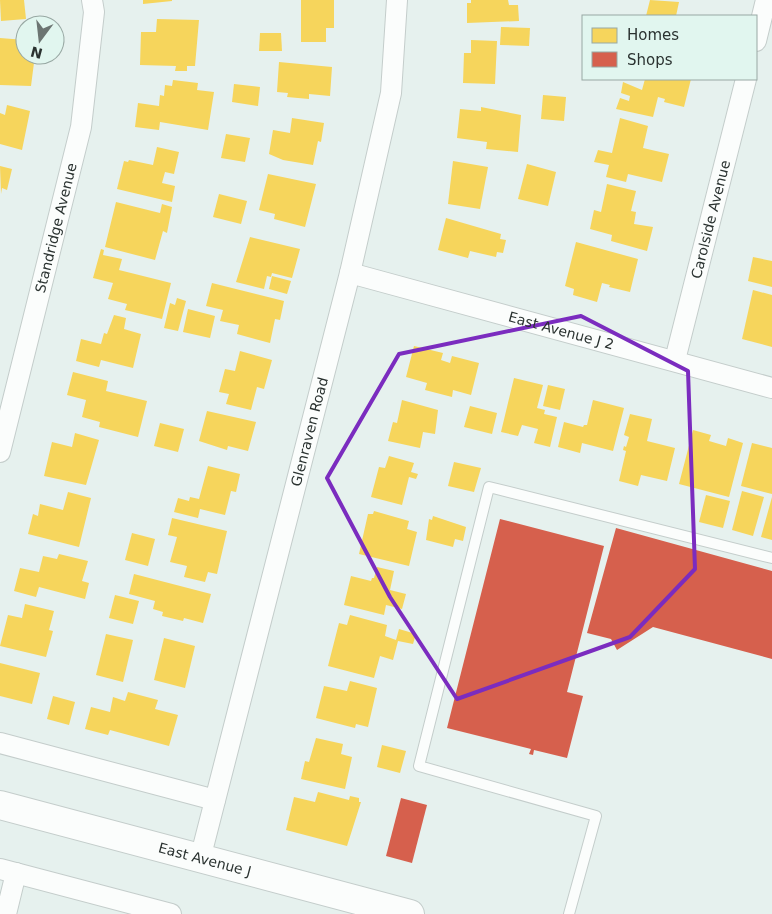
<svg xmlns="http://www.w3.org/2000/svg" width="772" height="914" font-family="'DejaVu Sans',sans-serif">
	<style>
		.homes { fill: #f6d55c }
		.shops { fill: #d6604d }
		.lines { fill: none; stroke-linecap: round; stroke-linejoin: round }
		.lane-casing { stroke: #c4cdcb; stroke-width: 12 }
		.street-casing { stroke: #c4cdcb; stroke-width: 22 }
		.primary-casing { stroke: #c4cdcb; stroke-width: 30 }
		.lane { stroke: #fbfdfc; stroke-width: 10 }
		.street { stroke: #fbfdfc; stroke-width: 20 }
		.primary { stroke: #fbfdfc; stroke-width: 28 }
		.marked { fill: none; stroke: #7b2cbf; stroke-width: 4; stroke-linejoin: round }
		.labels { text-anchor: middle; stroke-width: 5; stroke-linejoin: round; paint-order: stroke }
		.street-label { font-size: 14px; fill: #2a3230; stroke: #e1f6ef }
	</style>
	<rect width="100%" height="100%" fill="#e6f1ee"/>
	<g class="homes">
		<path d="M0,0H24L26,19L1,21Z"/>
		<path d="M143,0H172V1L143,4Z"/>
		<path d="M301,0H334V28H326V42H301Z"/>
		<path d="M471,0H508L509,5H518L519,21L467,23V3H471Z"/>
		<path d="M650,0L679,2L676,16H646Z"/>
		<path d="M157,19L199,20L195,66H187V71H175L176,66L140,65L141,32H156Z"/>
		<path d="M501,27L530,28L529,46L500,45Z"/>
		<path d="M260,33H281L282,51H259Z"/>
		<path d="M0,38L25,40V55H35L31,86L0,85Z"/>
		<path d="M471,40L497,41L495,84L463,83L464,53H471Z"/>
		<path d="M279,62L332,67L330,96L309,94V99L287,97L288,93L277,92Z"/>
		<path d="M645,79H691L684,107L664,102L665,99L658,97L653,117L616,109L620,98L629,101L630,96L621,93L623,82L642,90Z"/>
		<path d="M173,80L198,83L197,90L214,92L208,130L160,122L159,130L135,127L138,103L159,106L160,95L164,96L165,85L172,86Z"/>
		<path d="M234,84L260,87L258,106L232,102Z"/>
		<path d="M543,95L566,97L564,121L541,119Z"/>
		<path d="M7,105L30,111L22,150L0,144V113L5,115Z"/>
		<path d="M481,107L521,115L518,152L486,149L487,142L457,138L460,109L481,111Z"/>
		<path d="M292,118L324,123L321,142L318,141L313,165L283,160L269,154L273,130L290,133Z"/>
		<path d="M620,118L648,126L643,148L669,154L662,182L628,174L626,182L606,177L609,165L594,162L598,150L612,153Z"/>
		<path d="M226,134L250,138L245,162L221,158Z"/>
		<path d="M157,147L179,152L174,174L165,172L162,183L175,186L172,202L117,189L124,161L128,162L129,160L153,165Z"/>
		<path d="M453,161L488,167L480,209L448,204Z"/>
		<path d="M527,164L556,172L548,206L518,199Z"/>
		<path d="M0,166L12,169L7,190L2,188L1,194Z"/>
		<path d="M268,174L316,184L305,227L274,219L275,214L259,210Z"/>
		<path d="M607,184L636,191L631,211L636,212L634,224L653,227L647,251L611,241L612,235L590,229L594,210L601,212Z"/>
		<path d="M219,194L247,201L241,224L213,217Z"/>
		<path d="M116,202L160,213L162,204L172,207L167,233L163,231L155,260L105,247Z"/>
		<path d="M446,218L501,234L500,239L506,240L503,253L497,252L496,257L470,251L468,258L438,250Z"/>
		<path d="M250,237L300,249L292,278L272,273L271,277L267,276L264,289L236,282Z"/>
		<path d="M576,242L638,259L630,292L609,287L610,285L602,283L597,302L573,295L574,289L565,286Z"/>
		<path d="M101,249L104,250L103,255L122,259L119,270L171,283L162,319L125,310L127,304L108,299L113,283L93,278Z"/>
		<path d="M753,257L772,261V287L748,281Z"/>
		<path d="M272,276L291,281L287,294L269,289Z"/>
		<path d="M212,283L284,301L280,320L275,319L270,343L237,334L239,325L220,321L223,310L206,306Z"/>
		<path d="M753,290L772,295V347L742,339Z"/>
		<path d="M177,298L186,301L178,331L164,328L170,303L175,305Z"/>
		<path d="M188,309L215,316L210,338L183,332Z"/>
		<path d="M114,315L126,318L124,329L141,334L133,368L101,360L99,367L76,361L81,339L101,344L104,333L107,334Z"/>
		<path d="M414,346L443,353L441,360L450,363L452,356L479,363L471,395L453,390L452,397L425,390L427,383L406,377Z"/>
		<path d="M240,351L272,360L264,389L257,387L251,410L226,404L229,394L219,392L225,369L235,371Z"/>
		<path d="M73,372L108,381L106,391L147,401L138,437L99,427L100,422L82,417L86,400L67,395Z"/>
		<path d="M514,378L543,385L537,408L545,410L544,414L557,417L550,447L534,443L538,429L522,425L518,436L501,432Z"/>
		<path d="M548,385L565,389L560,410L543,406Z"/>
		<path d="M402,400L438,410L435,434L423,432L420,448L388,441L393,422L397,423Z"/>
		<path d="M593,400L624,408L613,451L582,443L580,453L558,447L564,422L583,427L584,425H587Z"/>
		<path d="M470,406L497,413L492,434L464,427Z"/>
		<path d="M207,411L256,422L248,451L228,446L227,450L199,441Z"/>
		<path d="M630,414L652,419L647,441L675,448L667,481L641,475L638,486L619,481L626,451L623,450L624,446L626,447L629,437L624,435Z"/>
		<path d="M160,423L184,429L178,452L154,446Z"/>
		<path d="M693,430L711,435L709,441L726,446L728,438L743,443L729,497L679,484Z"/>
		<path d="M75,433L99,440L86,485L44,476L52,442L72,447Z"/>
		<path d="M752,443L772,448V494L741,486Z"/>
		<path d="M389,456L414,463L411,472L418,474L416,479L409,477L402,505L371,497L379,467L385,468Z"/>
		<path d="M454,462L481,468L474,492L448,486Z"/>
		<path d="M208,466L240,474L236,492L231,491L225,515L200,509L198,518L174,512L178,498L189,501L190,497L199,499Z"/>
		<path d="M742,491L764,497L753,536L732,530Z"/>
		<path d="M68,492L91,498L79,547L28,534L33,514L38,516L40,504L63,510Z"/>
		<path d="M706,495L730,501L723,528L699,522Z"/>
		<path d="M772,497V540L761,537Z"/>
		<path d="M374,511L409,521L407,529L417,532L409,566L359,554L368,514H373Z"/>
		<path d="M433,516L466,527L463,541L455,539L453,547L426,540L429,519L432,520Z"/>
		<path d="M172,518L227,531L217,574L208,572L205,582L184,577L187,566L170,562L177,537L168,535Z"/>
		<path d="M132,533L155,539L148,566L125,560Z"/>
		<path d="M59,554L88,561L82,581L89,583L85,599L39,587L36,597L14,591L20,568L39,572L43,556L57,559Z"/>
		<path d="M377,567L394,571L390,590L406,594L402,609L386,605L384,615L344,605L351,576L371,581L372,578H374Z"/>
		<path d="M134,574L211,594L203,623L184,618L183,621L162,616L163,612L153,609L155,601L129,594Z"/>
		<path d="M115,595L139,601L133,624L109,618Z"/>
		<path d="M25,604L54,611L49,630L53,631L46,657L0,646L8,615L22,618Z"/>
		<path d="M350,615L387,625L385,636L396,640L399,629L416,634L413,644L398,641L393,660L380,656L374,678L328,666L339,623L347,625Z"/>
		<path d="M106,634L133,640L123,682L96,675Z"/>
		<path d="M164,638L195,646L185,688L154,680Z"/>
		<path d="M0,663L40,673L32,704L0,696Z"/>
		<path d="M350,681L377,688L368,727L356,724L355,728L316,718L324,686L347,691Z"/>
		<path d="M128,692L158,700L155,709L178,715L169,746L110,730L108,735L85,729L91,707L110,712L113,697L125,701Z"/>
		<path d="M53,696L75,702L69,725L47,719Z"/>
		<path d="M316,738L343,744L341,754L352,757L345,789L301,779L305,761L309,762Z"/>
		<path d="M382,745L406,751L400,773L377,767Z"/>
		<path d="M318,792L349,800L350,796L359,798V802H361L347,846L286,830L294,797L315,802Z"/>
	</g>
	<g class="shops">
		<path d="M500,519L604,546L567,692L583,696L567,758L534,750L533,755L529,754L531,749L447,728Z"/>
		<path d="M616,528L772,571V659L653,627L617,650L611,639L587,633Z"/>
		<path d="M401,798L427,805L412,863L386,856Z"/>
	</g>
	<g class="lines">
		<g class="lane-casing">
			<path id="lane" d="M569,914L596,816L419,766L489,487L772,558"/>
		</g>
		<g class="street-casing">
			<g id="street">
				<path d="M756,41L766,0"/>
				<path id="s1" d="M350,273L772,388"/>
				<path id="s2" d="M675,360L746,79"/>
				<path id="s3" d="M0,452L81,127L94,12L92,0"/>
				<path d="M0,743L215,800"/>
				<path id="s4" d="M200,859L350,273L391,93L397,0"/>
				<path d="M0,869L171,914"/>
				<path d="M6,914L16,873"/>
			</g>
		</g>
		<g class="primary-casing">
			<g id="primary">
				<path id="s5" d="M0,805L410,914"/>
			</g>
		</g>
		<use href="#lane" class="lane"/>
		<use href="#street" class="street"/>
		<use href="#primary" class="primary"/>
	</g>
	<path class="marked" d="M581,316L688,371L695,569L630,637L457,699L390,597L327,478L399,354Z"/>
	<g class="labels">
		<g class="street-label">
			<text dy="5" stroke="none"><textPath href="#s2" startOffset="145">Carolside Avenue</textPath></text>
			<text dy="5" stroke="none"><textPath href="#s3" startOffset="231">Standridge Avenue</textPath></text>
			<text dy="5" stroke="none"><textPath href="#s1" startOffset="219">East Avenue J 2</textPath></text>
			<text dy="5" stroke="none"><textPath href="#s4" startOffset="441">Glenraven Road</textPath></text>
			<text dy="5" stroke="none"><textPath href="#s5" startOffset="212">East Avenue J</textPath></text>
		</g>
	</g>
	<rect x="582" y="15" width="175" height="65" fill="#e1f6ef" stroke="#98a8a3"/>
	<rect x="592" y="28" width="25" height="15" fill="#f6d55c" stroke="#98a8a3"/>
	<text x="627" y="40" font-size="15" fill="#2a3230">Homes</text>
	<rect x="592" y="52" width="25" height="15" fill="#d6604d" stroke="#98a8a3"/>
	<text x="627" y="65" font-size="15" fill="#2a3230">Shops</text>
	<g transform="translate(40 40) rotate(195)"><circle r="24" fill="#e1f6ef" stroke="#98a8a3"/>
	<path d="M0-4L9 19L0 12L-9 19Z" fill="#6c7572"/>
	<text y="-8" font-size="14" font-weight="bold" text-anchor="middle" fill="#2a3230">N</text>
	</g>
</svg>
